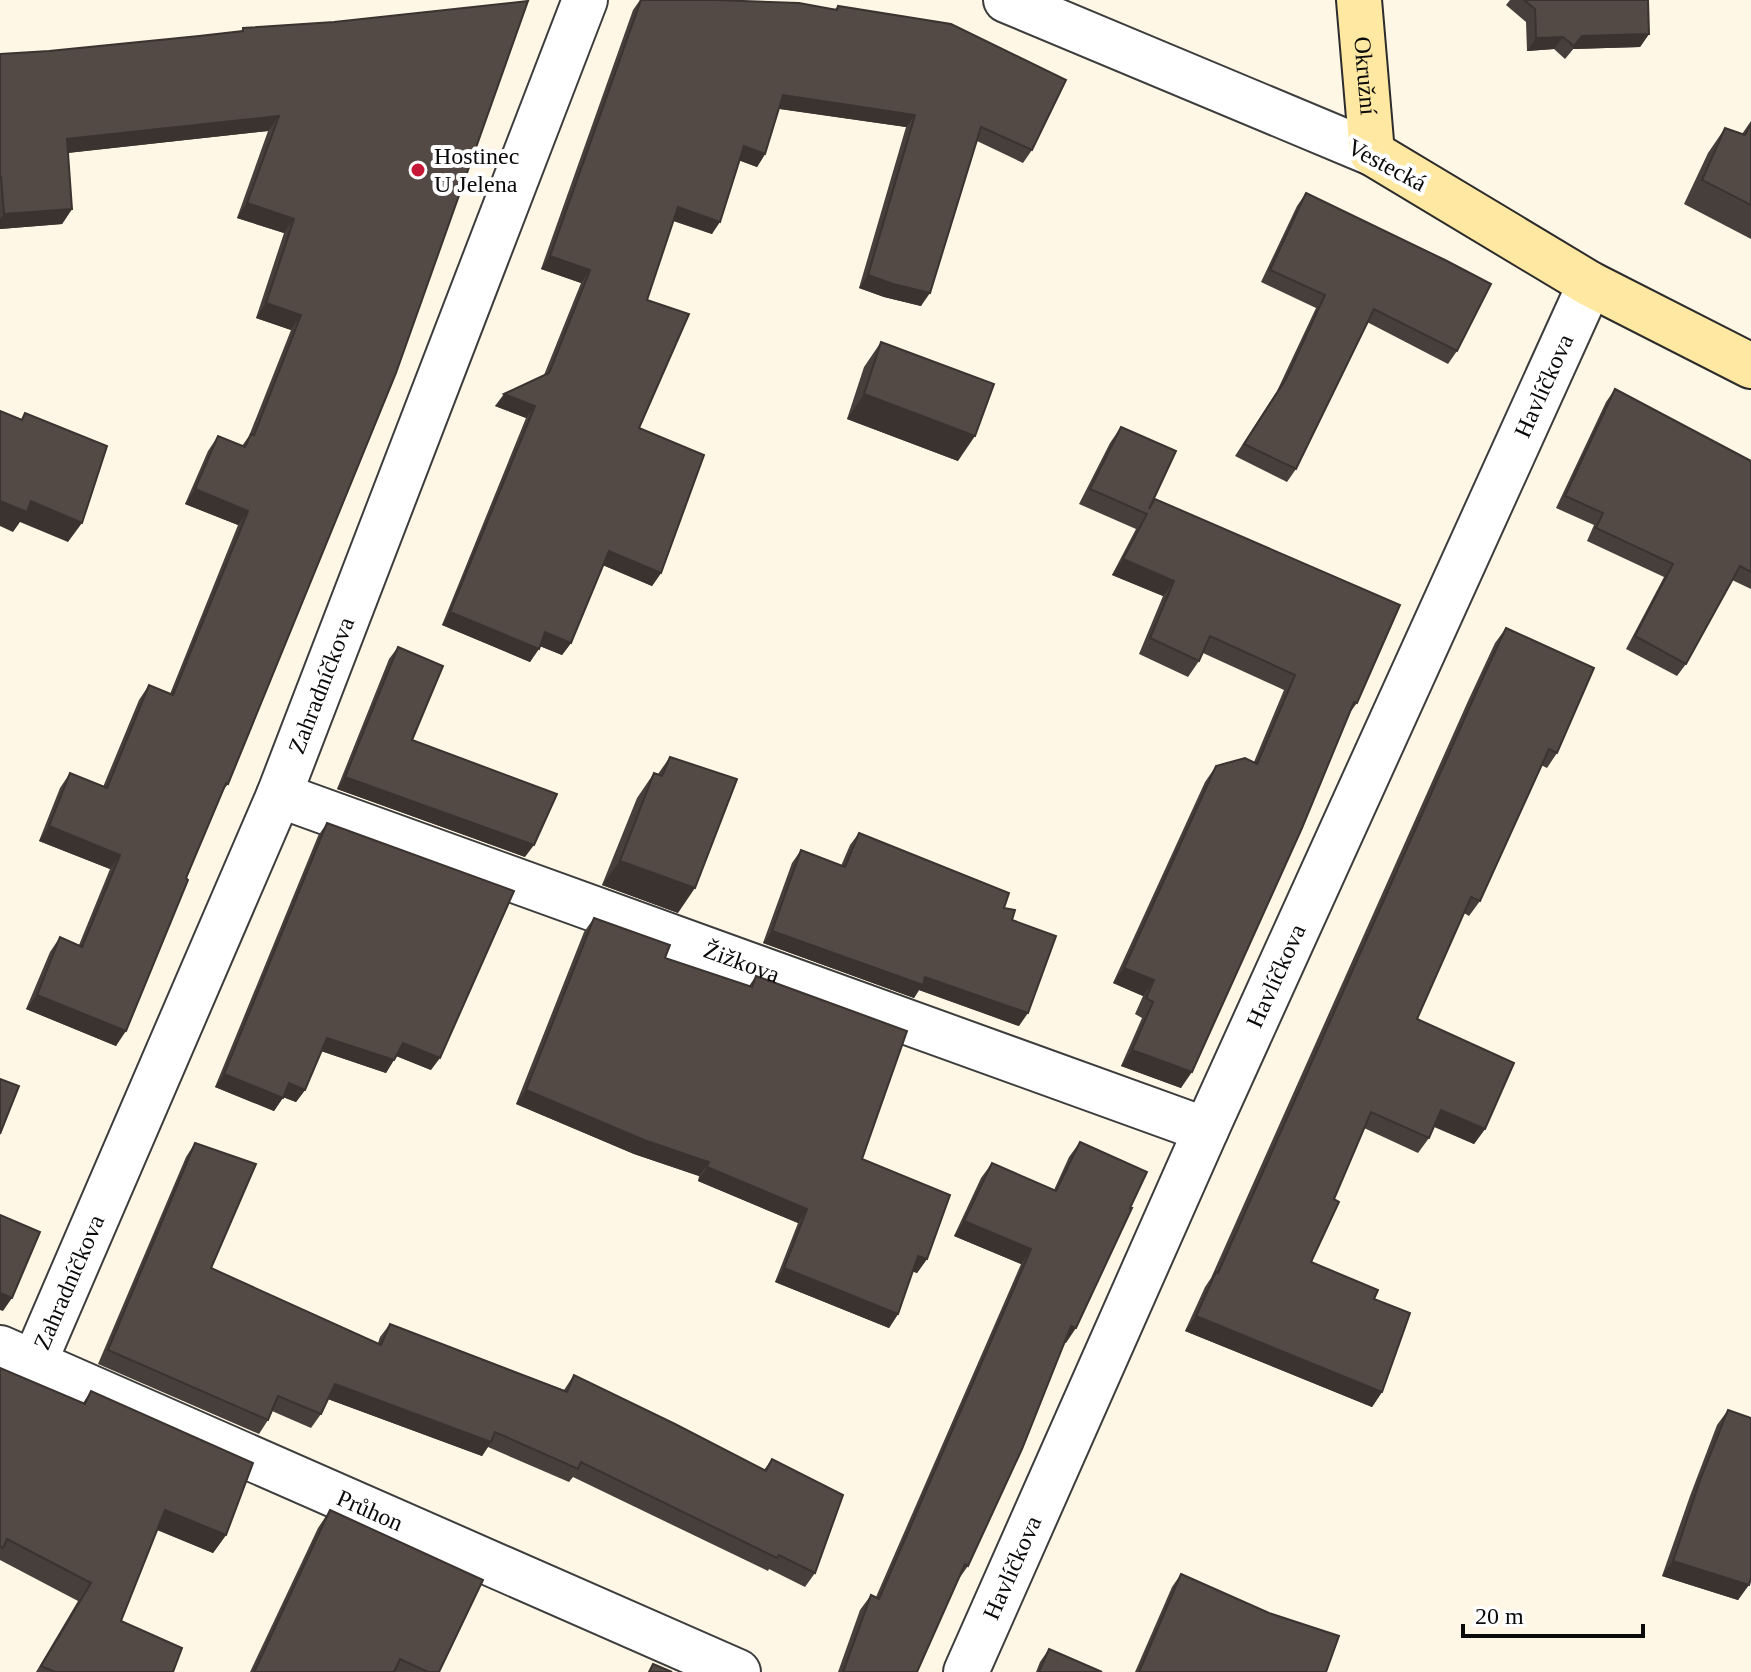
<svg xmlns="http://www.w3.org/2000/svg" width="1751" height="1672" font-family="'Times New Roman',serif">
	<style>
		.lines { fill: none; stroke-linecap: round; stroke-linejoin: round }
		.street-casing { stroke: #3d3d3d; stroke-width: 48 }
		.secondary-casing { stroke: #2c2c2c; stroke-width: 48 }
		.street { stroke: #fff; stroke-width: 44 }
		.secondary { stroke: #ffe8a1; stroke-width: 44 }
		.wall { fill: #473f3b }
		.shaded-wall { fill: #3a3330 }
		.building { fill: #534945; stroke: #3a3330; stroke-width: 2 }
		.poi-dot { fill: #c51736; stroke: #fff; stroke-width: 3 }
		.labels { text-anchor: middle; stroke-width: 8; stroke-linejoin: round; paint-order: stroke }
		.street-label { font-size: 24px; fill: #0a0a0a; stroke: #fff }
		.poi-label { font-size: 24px; fill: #0a0a0a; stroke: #fff; text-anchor: start }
	</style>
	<rect width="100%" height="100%" fill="#fff7e6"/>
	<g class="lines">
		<g class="street-casing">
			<g id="street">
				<path d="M1006,0L1372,153"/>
				<path id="s1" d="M279,795L1206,1130"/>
				<path id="s2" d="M0,1348L738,1672"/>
				<path id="s3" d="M34,1363L279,795L585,0"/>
				<path id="s4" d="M966,1672L1206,1130L1590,284"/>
			</g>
		</g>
		<g class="secondary-casing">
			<g id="secondary">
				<path id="s5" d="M1359,0L1372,153L1590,284L1751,366"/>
			</g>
		</g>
		<use href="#street" class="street"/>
		<use href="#secondary" class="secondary"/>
	</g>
	<g class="wall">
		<path d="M640,0H715L835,9L838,6L1032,150L1023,163L977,141L921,306L884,297L859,288L906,127L779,109L765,154L757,167L739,160L712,234L673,221L647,300L639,428L661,573L652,586L603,565L571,643L562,655L540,646L530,662L442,625L526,418L495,406L544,375L581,283L541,269L633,10Z"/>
		<path d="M1510,0H1648L1649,34L1640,47L1573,49L1565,59L1554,49L1527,51L1526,22L1506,5Z"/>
		<path d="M528,1L228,784L221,793L116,1046L26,1009L50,952L60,937L79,945L110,869L39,841L60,788L70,773L103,787L139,700L149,685L170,694L238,525L185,504L208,451L218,436L242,446L249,436L291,330L256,318L284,233L237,218L268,131L68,153L72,209L62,224L0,229V54L49,51L199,36L241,31L243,28L334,22Z"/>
		<path d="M1751,121V239L1684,204L1708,153L1725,128L1742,134Z"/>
		<path d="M1306,193L1457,351L1448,364L1367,322L1296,469L1287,482L1235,456L1277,391L1316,308L1261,282L1297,206Z"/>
		<path d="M881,342L958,461L847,419L864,367Z"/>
		<path d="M1615,389L1751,461V589L1732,580L1686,664L1677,676L1626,649L1664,577L1587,541L1594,525L1556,508L1606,402Z"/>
		<path d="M1121,427L1153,502L1357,703L1348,715L1181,1088L1121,1066L1142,1018L1135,1014L1143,996L1113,983L1205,782L1216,766L1254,762L1284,690L1203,653L1199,661L1188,677L1139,654L1163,596L1112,575L1136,529L1079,504L1110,443Z"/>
		<path d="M1506,628L1557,753L1547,768L1541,765L1480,901L1469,916L1464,913L1417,1019L1485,1129L1474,1144L1434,1127L1429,1138L1418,1153L1364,1128L1334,1199L1311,1262L1374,1299L1382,1392L1372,1407L1185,1331L1205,1287L1211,1278L1468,701L1495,643Z"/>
		<path d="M398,647L412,740L525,857L337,789L389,659Z"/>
		<path d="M670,757L678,913L602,885L637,798L654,773L658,774Z"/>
		<path d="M327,823L431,1070L396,1056L386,1073L321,1051L305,1090L296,1102L283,1097L274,1111L215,1087L318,836Z"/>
		<path d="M859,833L1004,908L1012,920L1019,1026L919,990L914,998L763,943L792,863L801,850L841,866L850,845Z"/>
		<path d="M594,918L665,958L749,986L756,976L862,1159L927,1259L917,1273L913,1271L898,1314L889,1328L775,1282L798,1223L698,1181L699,1176L634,1154L516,1104L584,932Z"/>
		<path d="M1080,1142L1066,1343H1065L968,1566L958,1580L917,1672H838L860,1610L871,1595L876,1597L1021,1264L954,1236L981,1178L992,1163L1054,1190L1069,1157Z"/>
		<path d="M195,1143L211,1268L378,1343L380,1337L390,1324L564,1390L574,1375L764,1470L772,1459L815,1573L805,1587L769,1569L768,1571L573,1477L569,1482L488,1447L482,1456L328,1399L321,1414L311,1428L272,1411L268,1420L259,1434L98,1364L186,1157Z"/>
		<path d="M0,1368L83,1403L91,1391L226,1535L213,1553L157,1530L121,1621L173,1672H36L78,1601L0,1560Z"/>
		<path d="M1728,1410L1750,1582L1738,1600L1662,1576L1690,1496L1717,1425Z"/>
		<path d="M330,1510L439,1672H250L318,1528Z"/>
		<path d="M1181,1574L1326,1672H1135L1172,1587Z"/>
		<path d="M1049,1649L1102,1672H1036L1040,1662Z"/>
	</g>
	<g class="shaded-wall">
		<path d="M1649,34L1640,47L1573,49L1565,59L1582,36Z"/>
		<path d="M1563,37L1554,49L1527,51L1536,38Z"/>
		<path d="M783,95L915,115L906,127L774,108Z"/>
		<path d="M279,116L268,131L57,154L67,139Z"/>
		<path d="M744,146L765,154L757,167L735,159Z"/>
		<path d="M247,203L294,219L284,233L237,218Z"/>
		<path d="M678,207L720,222L712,234L669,219Z"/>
		<path d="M72,209L62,224L0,229V219L4,214Z"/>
		<path d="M550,256L590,270L581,283L541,269Z"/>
		<path d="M868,275L930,293L921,306L884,297L859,288Z"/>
		<path d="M266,303L301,315L291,330L256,318Z"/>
		<path d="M504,394L535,406L526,418L495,406Z"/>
		<path d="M864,394L975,436L958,461L847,419Z"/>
		<path d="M195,489L248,511L238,525L185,504Z"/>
		<path d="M0,501H31L82,523L68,542L20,522L13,532L0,526Z"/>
		<path d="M609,551L661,573L652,586L600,564Z"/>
		<path d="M1123,559L1174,581L1163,596L1112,575Z"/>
		<path d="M450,612L539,649L530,662L442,625Z"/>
		<path d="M545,632L571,643L562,655L537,645Z"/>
		<path d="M345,777L534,845L525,857L337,789Z"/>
		<path d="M49,826L120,855L110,869L39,841Z"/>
		<path d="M620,861L695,888L678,913L602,885Z"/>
		<path d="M772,931L925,977L1028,1013L1019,1026L919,990L914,998L763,943Z"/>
		<path d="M1124,968L1154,980L1143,996L1113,983Z"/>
		<path d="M37,995L126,1031L116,1046L26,1009Z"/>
		<path d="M327,1038L394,1060L386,1073L318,1050Z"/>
		<path d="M403,1043L440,1058L431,1070L394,1055Z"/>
		<path d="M1132,1050L1192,1072L1181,1088L1121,1066Z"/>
		<path d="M224,1074L283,1098L274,1111L215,1087Z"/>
		<path d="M289,1083L305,1090L296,1102L280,1096Z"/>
		<path d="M526,1090L709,1162L699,1176L634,1154L516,1104Z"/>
		<path d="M1441,1110L1485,1129L1474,1144L1431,1125Z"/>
		<path d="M707,1167L807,1209L798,1223L698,1181Z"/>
		<path d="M964,1221L1031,1249L1021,1264L954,1236Z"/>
		<path d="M918,1256L927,1259L917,1273L908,1270Z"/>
		<path d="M784,1268L898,1314L889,1328L775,1282Z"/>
		<path d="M0,1293L12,1298L3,1311L0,1310Z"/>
		<path d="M1196,1316L1382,1392L1372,1407L1185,1331Z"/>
		<path d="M1071,1326L1076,1328L1066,1343L1061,1341Z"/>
		<path d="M335,1384L491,1442L482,1456L325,1398Z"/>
		<path d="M165,1510L226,1535L213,1553L153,1528Z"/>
		<path d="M1673,1561L1749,1585L1738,1600L1662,1576Z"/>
	</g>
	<g class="building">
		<path d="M641,0H715L799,3L837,10L838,6L951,24L1066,80L1032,150L981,127L930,293L893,284L868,275L915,115L783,95L765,154L744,146L720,222L678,207L647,300L689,314L639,428L704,455L661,573L609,551L571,643L545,632L539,649L450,612L535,406L504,394L549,373L590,270L550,256Z"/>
		<path d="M1524,0H1648L1649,34L1582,36L1574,46L1563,37L1536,38L1535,9Z"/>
		<path d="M528,1L396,373L228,784L226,783L186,878L188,880L126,1031L37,995L60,937L82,947L120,855L49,826L70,773L107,788L149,685L173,695L248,511L195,489L218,436L245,447L251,434L254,435L301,315L266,303L294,219L247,203L279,116L67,139L72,209L4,214L1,177H0V54L49,51L199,36L243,31V28L334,22Z"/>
		<path d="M1751,124V205L1702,180L1725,128L1745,135Z"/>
		<path d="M1306,193L1445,260L1491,284L1457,351L1374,309L1296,469L1244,444L1286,379L1325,295L1270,270Z"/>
		<path d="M881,342L994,384L975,436L864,394Z"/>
		<path d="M1615,389L1751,461V572L1740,566L1686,664L1635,636L1673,564L1596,528L1603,513L1565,496Z"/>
		<path d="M0,411L22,420L25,413L107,446L82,523L31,501L27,512L0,501Z"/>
		<path d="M1121,427L1176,451L1149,509L1155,499L1400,605L1357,703L1354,702L1302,828L1192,1072L1132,1050L1153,1002L1146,998L1154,980L1124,968L1216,766L1245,758L1257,764L1295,675L1210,636L1199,661L1150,638L1174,581L1123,559L1147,514L1090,489Z"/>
		<path d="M1506,628L1594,668L1557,753L1549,749L1480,901L1471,897L1417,1019L1514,1063L1485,1129L1441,1110L1429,1138L1371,1112L1334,1199L1339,1202L1311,1262L1378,1290L1374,1299L1410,1313L1382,1392L1196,1316L1216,1272L1218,1273L1479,686Z"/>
		<path d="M398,647L443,666L412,740L557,794L534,845L345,777Z"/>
		<path d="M670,757L737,779L695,888L620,861L654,773L662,776Z"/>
		<path d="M327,823L514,891L440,1058L403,1043L394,1060L327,1038L305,1090L289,1083L283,1098L224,1074Z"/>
		<path d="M859,833L1009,893L1004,908L1015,910L1012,920L1056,936L1028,1013L925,977L923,985L772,931L801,850L845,867Z"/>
		<path d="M594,918L670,945L665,958L752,987L756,976L907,1031L862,1159L950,1195L927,1259L918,1256L898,1314L784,1268L807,1209L707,1167L709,1162L644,1140L526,1090Z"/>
		<path d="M0,1079L19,1086L0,1134Z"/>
		<path d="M1080,1142L1147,1172L1130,1208H1132L1076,1328L1071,1326L1022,1449L968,1566L965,1564L917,1672H843L871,1595L879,1599L1031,1249L964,1221L992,1163L1056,1191Z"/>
		<path d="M195,1143L256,1164L211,1268L381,1345L390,1324L567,1392L574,1375L675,1424L766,1471L772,1459L843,1495L815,1573L779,1555L777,1558L581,1462L578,1469L495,1432L491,1442L335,1384L321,1414L278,1396L268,1420L108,1350Z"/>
		<path d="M0,1215L40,1232L12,1298L0,1293Z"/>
		<path d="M0,1368L85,1404L91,1391L253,1463L226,1535L165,1510L121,1621L182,1648L173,1672H55L41,1666L91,1583L7,1539L3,1548L0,1546Z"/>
		<path d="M1728,1410L1751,1418V1578L1749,1585L1673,1561L1700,1480Z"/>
		<path d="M330,1510L483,1580L439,1672H428L400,1659L394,1672H254Z"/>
		<path d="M1181,1574L1269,1613L1339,1636L1326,1672H1139Z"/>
		<path d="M1049,1649L1102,1672H1039Z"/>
		<path d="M653,1664L672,1672H649Z"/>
	</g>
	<circle class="poi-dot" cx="418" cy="170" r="8"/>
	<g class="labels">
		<g class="street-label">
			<text dy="8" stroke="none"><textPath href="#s5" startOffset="76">Okružní</textPath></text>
			<text transform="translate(1387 165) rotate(28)" y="8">Vestecká</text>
			<text dy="8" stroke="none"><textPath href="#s4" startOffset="1410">Havlíčkova</textPath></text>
			<text dy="8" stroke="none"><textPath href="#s3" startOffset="736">Zahradníčkova</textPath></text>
			<text dy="8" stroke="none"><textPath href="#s1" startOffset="492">Žižkova</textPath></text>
			<text dy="8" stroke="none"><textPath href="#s4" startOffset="762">Havlíčkova</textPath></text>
			<text dy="8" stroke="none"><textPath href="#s3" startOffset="88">Zahradníčkova</textPath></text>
			<text dy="8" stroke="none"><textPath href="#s2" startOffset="404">Průhon</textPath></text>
			<text dy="8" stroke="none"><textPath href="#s4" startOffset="114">Havlíčkova</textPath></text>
		</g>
		<g class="poi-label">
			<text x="434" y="164">Hostinec<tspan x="434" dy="28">U Jelena</tspan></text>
		</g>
	</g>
	<path d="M1463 1624v12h180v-12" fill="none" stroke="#0a0a0a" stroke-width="4"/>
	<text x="1475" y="1624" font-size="24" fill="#0a0a0a" stroke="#ffffff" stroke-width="6" paint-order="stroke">20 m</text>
</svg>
